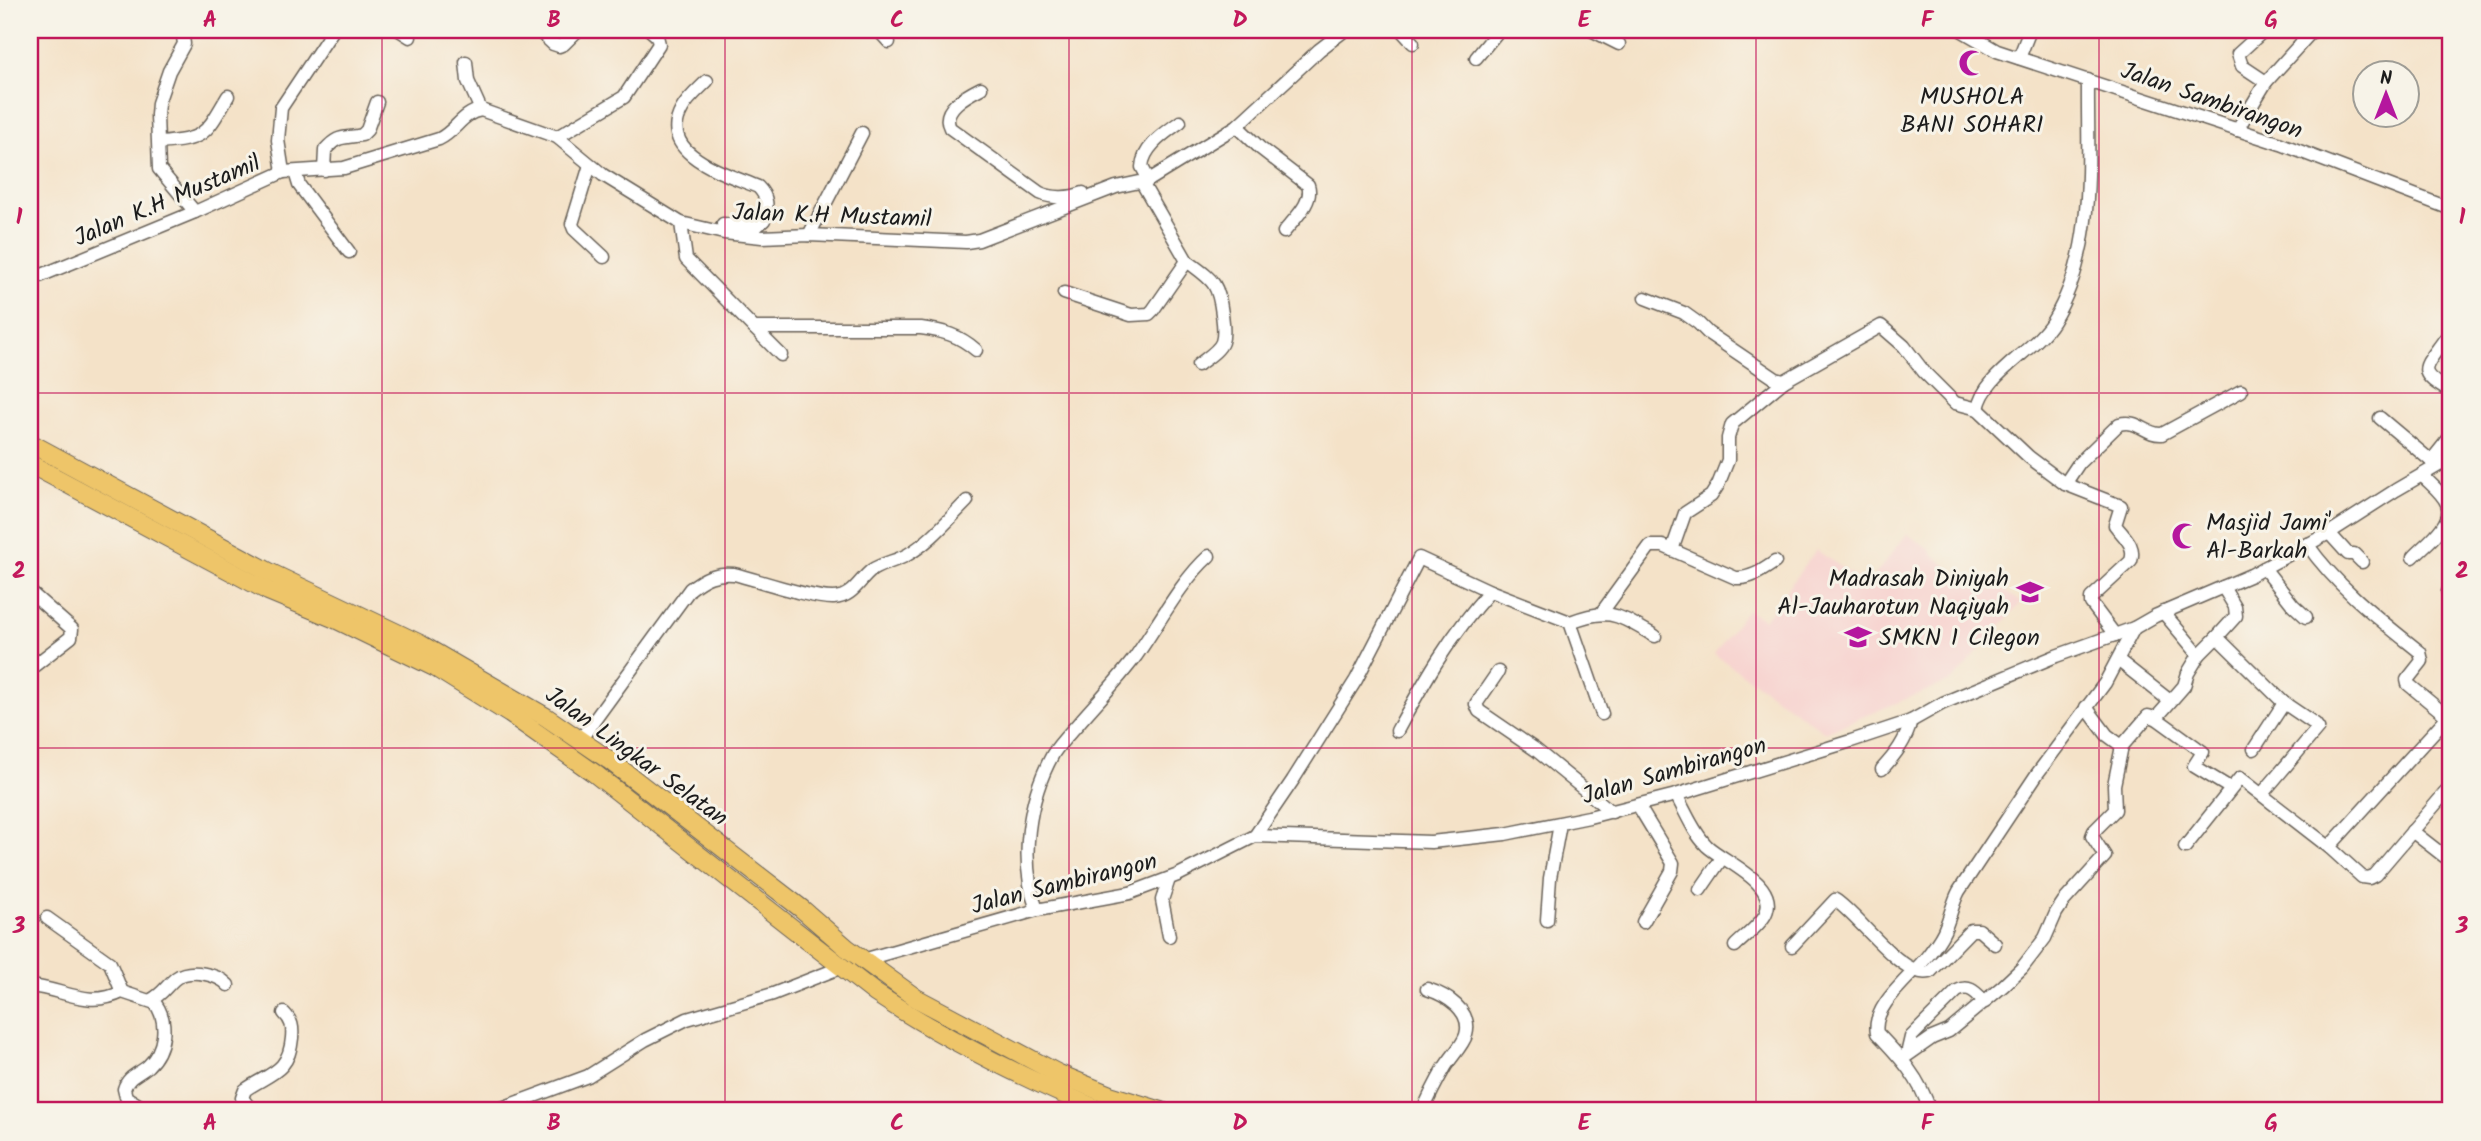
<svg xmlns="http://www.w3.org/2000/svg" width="2481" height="1141" font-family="Kalam,sans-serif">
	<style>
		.built { fill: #f7d0cd }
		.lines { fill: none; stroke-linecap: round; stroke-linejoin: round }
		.minor-casing { stroke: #686158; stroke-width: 15 }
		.highway-casing { stroke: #686158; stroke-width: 20 }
		.minor { stroke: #fff; stroke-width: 12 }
		.highway { stroke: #eec569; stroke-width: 18 }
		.grid { fill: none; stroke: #c2185b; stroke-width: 2; stroke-opacity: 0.55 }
		.labels { text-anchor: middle; stroke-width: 6; stroke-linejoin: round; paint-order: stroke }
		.poi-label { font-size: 24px; fill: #1c1c1c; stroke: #f7f3e8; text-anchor: start }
		.street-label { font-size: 24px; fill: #1c1c1c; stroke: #f7f3e8 }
		.neatline { fill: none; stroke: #c2185b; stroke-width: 2.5 }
		.grid-label { font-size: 23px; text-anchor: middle; font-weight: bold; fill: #c2185b }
	</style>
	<rect width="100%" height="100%" fill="#f7f3e8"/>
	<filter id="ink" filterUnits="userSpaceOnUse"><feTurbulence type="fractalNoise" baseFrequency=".0143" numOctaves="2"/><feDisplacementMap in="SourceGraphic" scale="14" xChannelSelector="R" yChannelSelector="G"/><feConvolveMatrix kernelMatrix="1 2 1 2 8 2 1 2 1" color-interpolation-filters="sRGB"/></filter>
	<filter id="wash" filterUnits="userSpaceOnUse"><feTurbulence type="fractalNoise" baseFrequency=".00686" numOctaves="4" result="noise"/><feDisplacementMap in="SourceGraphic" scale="28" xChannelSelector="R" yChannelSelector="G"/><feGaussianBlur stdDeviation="1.57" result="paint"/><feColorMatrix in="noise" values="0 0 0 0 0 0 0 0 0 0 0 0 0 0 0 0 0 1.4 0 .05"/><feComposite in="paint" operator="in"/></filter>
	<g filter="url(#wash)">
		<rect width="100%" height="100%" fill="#f4e2c8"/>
		<path class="built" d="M1907,534L1930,549L1933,555L1955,572L1983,589L2001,588L2021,603L1953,680L1825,732L1714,654L1747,610L1764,620L1816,550L1867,585Z"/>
	</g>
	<g filter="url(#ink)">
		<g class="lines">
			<g class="minor-casing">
				<g id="minor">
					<path d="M182,30L184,44L169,71L158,103L157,115L159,169L195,212"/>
					<path d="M399,30L410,37"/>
					<path d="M538,30L553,44L559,46L564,44L578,30"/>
					<path d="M878,30L889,42"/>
					<path d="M1401,30L1413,43"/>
					<path d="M1591,30L1619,44"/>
					<path d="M1961,30L1997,51L2281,144L2451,209"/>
					<path d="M2261,30L2260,34L2238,54L2242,66L2266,82"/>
					<path d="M1476,58L1499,30"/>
					<path d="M2019,58L2030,30"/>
					<path d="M466,62L468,81L481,110"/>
					<path d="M707,81C699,89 687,99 682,109C656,155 728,174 758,187C768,197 768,206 764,220L756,227L723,224"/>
					<path d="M981,88C967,95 940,109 950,128L1040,193C1053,199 1070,198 1083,193"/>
					<path d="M1237,126L1260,148L1308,185C1314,202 1294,219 1284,232"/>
					<path d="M2237,130L2266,82L2313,30"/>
					<path d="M557,137L624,97L659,44L657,36L650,30"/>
					<path d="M159,143C206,139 205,135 228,96"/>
					<path d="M590,165L572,224L574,229L604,257"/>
					<path d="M324,170L325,150C339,134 343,139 362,135L367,130L377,102"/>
					<path d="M283,172L278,140L281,108L333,30"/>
					<path d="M295,172L299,185L349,252"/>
					<path d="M1149,180L1142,167C1143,147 1165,133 1180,122"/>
					<path d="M681,223L686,259L754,328H921C943,331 959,335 976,350"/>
					<path d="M809,235L862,133"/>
					<path d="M1187,261C1212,280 1218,281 1222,314C1223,322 1225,333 1222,342C1219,351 1205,359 1198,365"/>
					<path d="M30,280L195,212L283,172L344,168L439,139C456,131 462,113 481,110L557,137L603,175L681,223L724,233L762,237L809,235L966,242L979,240L1116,187L1149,180L1237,126L1319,50L1345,30"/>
					<path d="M1064,293L1131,315L1149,314L1153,310L1187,261L1142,183"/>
					<path d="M1645,298L1684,313L1698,323L1708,333L1776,379L1784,381L1881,326L1904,346L1924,372L1955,403L1978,409L2029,457L2065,484L2121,506L2115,525C2124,537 2136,545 2131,561L2091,598V603L2115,635"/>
					<path d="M754,328L781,355"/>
					<path d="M2445,339C2424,369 2414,371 2451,392"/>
					<path d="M1978,409C1984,374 2034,352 2053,321C2097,250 2087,159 2088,80"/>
					<path d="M2380,418L2436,465"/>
					<path d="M2431,461L2451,436"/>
					<path d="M2065,484L2079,463L2119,424C2139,419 2145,435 2162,434L2241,391"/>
					<path d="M2329,533L2348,554H2354L2362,562"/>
					<path d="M2307,544C2338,588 2379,619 2420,652L2422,661L2407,680L2408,684L2448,717"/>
					<path d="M1672,550L1685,513L1711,496L1718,485L1728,460V438L1732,424L1784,381"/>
					<path d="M2413,557C2424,545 2455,524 2447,504C2443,493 2429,483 2422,475"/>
					<path d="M2264,568L2293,605L2306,617"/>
					<path d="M2451,586L2448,592L2451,597"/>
					<path d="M2223,587L2235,607L2236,616L2217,637L2284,703L2315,724L2318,728L2262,794"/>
					<path d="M30,592L72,629L71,637L30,669"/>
					<path d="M1602,612L1650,546H1663L1736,578C1751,579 1763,570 1775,562"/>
					<path d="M2163,612L2199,655"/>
					<path d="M1570,622C1611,606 1619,616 1655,636"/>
					<path d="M2118,660L2170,701"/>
					<path d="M1498,672L1476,704L1479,711L1536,750L1612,812"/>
					<path d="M2086,707L2107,735L2122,746L2148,716L2156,718L2203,752L2194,766L2230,788"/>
					<path d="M2451,713L2329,847L2362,877L2369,878L2375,875L2451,786"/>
					<path d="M2156,718L2184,686L2188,673L2199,655L2217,637"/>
					<path d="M1397,731C1426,678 1449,637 1490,591"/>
					<path d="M580,740L690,589C704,578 716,572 734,574C758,580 812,599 834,598C853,597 859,580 872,570C883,563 896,561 907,555C930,542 948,520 967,501"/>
					<path d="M2254,749L2284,703"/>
					<path d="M1882,769C1895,755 1906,741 1911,721"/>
					<path d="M1676,795C1686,812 1693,832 1707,846C1724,862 1781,884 1765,915C1759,926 1744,937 1735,946"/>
					<path d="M1638,805L1673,863L1672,871L1643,922"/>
					<path d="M2412,831L2444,856L2451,857"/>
					<path d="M1255,836L1293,780L1356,680L1419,558L1490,591L1570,622L1602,714"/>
					<path d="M2185,847L2240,778L2329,847"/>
					<path d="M1169,879L1162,900L1169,936"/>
					<path d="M1700,890L1722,858"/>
					<path d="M1037,910C1019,861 1028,799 1053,754C1059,744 1069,734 1077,725C1097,702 1118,680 1136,656C1158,625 1181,581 1209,556"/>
					<path d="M47,918L110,963L122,992"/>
					<path d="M1547,920L1550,878L1560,824"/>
					<path d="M1792,946L1835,900C1858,914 1902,979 1930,972L1971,930H1979L1995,944"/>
					<path d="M863,960L1037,910L1130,893L1178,875L1255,836L1431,842L1505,834L1589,817L1676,795L1851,741L1911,721L1943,703L2056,656L2134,628L2155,616L2251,575L2329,533L2396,490L2451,458"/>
					<path d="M30,986C64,989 88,1009 122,992L155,1003C169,1022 165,1050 148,1066C139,1074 128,1076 124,1089L126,1097L148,1111"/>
					<path d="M151,1000C163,994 166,986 176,978C190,968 218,974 228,985"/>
					<path d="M1907,1054L1911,1037L1957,991C1970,984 1976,993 1985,1002"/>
					<path d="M1902,1059L1932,1038L1949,1031L2003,986L2022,968L2045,938L2056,913L2064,901L2105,856L2092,836L2094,831L2115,810L2114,785L2122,746"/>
					<path d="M252,1111L242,1098L245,1090C269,1073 289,1073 292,1038C293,1027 292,1021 284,1013"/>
					<path d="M494,1111L588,1076L645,1040L687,1019L773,994L842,967"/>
					<path d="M1423,1111C1429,1096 1437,1081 1445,1067C1451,1057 1463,1045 1466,1035C1473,1011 1446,995 1427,989"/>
					<path d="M1930,1111C1920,1078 1900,1057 1877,1033C1871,1005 1914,975 1929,954C1935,946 1943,936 1946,926C1951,914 1953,902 1959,891L2037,774L2105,683L2134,628"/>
				</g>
			</g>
			<g class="highway-casing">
				<g id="highway">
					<path d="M30,443L273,574L420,644L546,717L609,760L802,909L847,948L916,998L1057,1073L1110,1095L1162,1111"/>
					<path d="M30,464L268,591L333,618L436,668L510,714L594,773L875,993C946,1040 1023,1078 1102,1111"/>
				</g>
			</g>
			<use href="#minor" class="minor"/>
			<use href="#highway" class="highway"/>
		</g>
	</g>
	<path class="grid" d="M382,30V1111M725,30V1111M1069,30V1111M1412,30V1111M1756,30V1111M2099,30V1111M30,393H2451M30,748H2451"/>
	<defs>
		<g id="mosque-bare" transform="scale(2.1)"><path d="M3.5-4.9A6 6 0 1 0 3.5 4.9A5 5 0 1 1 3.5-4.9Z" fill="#b5179e" stroke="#f7f3e8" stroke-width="2.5" paint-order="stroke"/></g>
		<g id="school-bare" transform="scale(2.1)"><path d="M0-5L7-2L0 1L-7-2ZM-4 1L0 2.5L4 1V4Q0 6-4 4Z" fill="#b5179e" stroke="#f7f3e8" stroke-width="2.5" paint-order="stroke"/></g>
	</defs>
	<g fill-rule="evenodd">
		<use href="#mosque-bare" x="1972" y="63"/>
		<use href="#mosque-bare" x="2185" y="536"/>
		<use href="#school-bare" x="2030" y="592"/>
		<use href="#school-bare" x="1858" y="637"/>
	</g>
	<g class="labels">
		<g class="poi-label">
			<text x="1972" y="104" text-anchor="middle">MUSHOLA<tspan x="1972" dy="28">BANI SOHARI</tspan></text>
			<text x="2206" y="530">Masjid Jami'<tspan x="2206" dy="28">Al-Barkah</tspan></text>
			<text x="2009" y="586" text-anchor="end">Madrasah Diniyah<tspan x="2009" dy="28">Al-Jauharotun Naqiyah</tspan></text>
			<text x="1879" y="645">SMKN 1 Cilegon</text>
		</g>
		<g class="street-label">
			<text transform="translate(2212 100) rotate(19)" y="8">Jalan Sambirangon</text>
			<text transform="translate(167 200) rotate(-23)" y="8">Jalan K.H Mustamil</text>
			<text transform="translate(832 215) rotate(2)" y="8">Jalan K.H Mustamil</text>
			<text transform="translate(637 756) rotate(36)" y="8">Jalan Lingkar Selatan</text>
			<text transform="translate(1674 770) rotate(-16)" y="8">Jalan Sambirangon</text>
			<text transform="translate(1064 883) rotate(-14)" y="8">Jalan Sambirangon</text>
		</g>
	</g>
	<rect width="2481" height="1141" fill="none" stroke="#f7f3e8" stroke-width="77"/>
	<g transform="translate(2386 94)"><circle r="33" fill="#f7f3e8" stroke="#9f9d96" stroke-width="2"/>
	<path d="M0-5L12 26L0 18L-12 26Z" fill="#b5179e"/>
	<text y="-10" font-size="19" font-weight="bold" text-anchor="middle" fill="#1c1c1c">N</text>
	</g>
	<rect x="38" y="38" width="2404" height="1064" class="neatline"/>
	<g class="grid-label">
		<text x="210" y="27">A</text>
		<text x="554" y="27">B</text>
		<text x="897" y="27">C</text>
		<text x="1240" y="27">D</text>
		<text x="1584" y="27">E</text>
		<text x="1927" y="27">F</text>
		<text x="2271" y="27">G</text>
		<text x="19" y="224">1</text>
		<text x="2462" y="224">1</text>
		<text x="19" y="578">2</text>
		<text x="2462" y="578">2</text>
		<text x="19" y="933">3</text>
		<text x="2462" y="933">3</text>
		<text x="210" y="1130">A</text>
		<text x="554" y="1130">B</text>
		<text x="897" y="1130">C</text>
		<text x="1240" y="1130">D</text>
		<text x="1584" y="1130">E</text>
		<text x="1927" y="1130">F</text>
		<text x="2271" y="1130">G</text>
	</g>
</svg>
